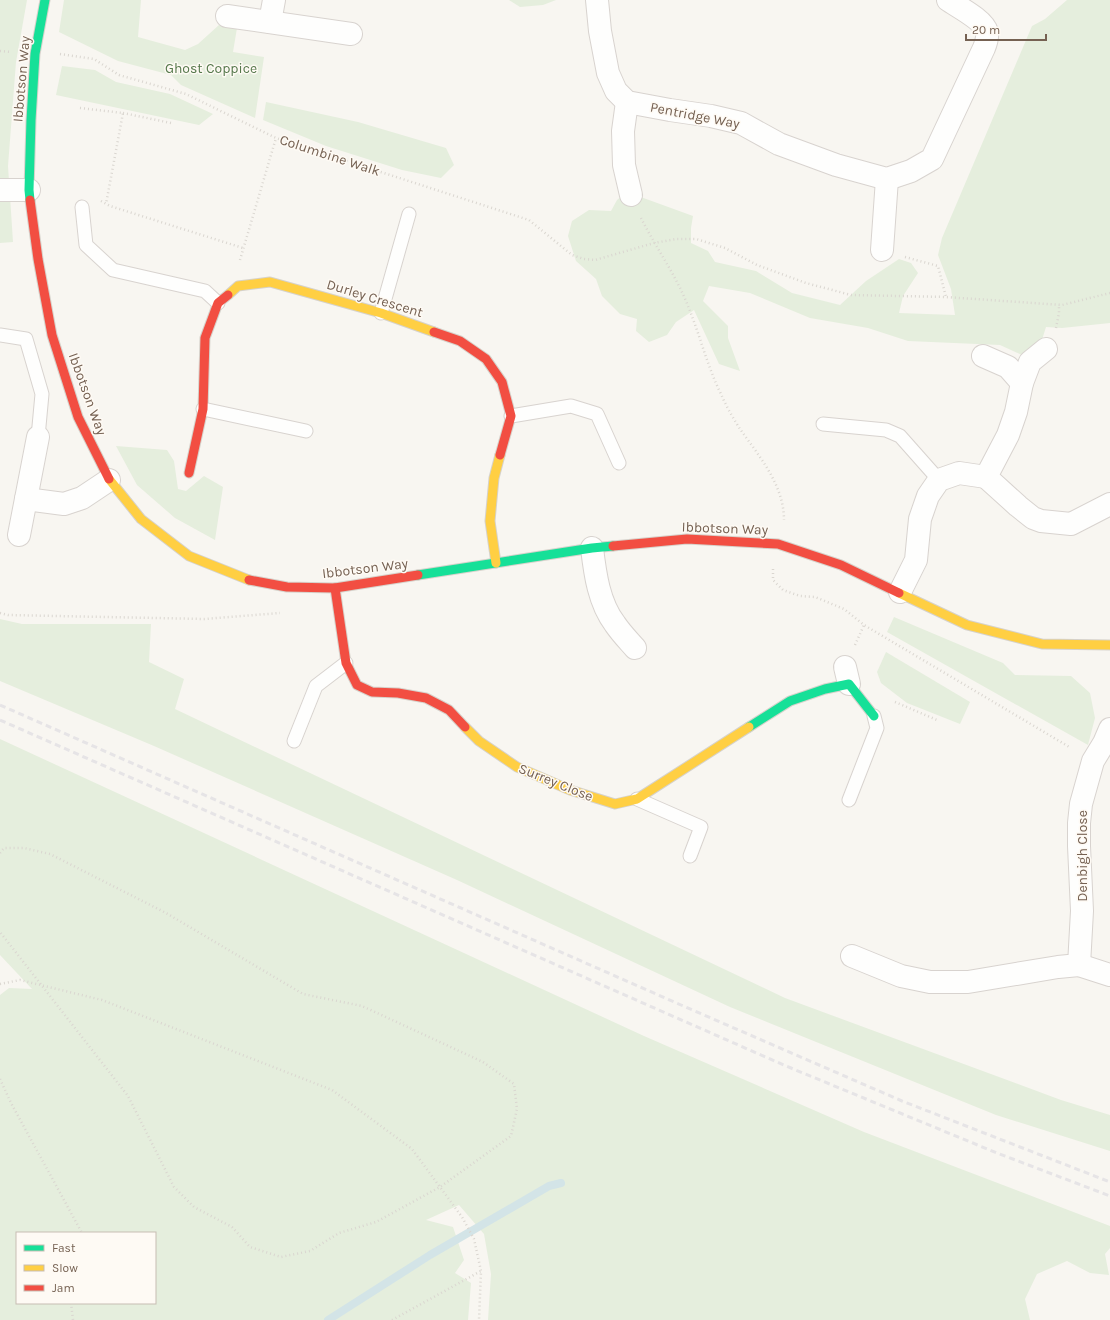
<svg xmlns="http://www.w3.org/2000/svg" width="1110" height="1320" font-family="Karla,sans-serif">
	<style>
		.green { fill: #e5eedd; fill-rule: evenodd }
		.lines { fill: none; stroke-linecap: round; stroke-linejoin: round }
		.stream { stroke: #d3e4e7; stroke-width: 8 }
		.lane-casing { stroke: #d8d3cf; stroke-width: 15 }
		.street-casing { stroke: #d8d3cf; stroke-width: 24 }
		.fast-casing { stroke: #d6d2cb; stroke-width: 11 }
		.slow-casing { stroke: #d6d2cb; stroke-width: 11 }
		.jam-casing { stroke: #d6d2cb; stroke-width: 11 }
		.path { stroke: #dad6d0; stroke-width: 2.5; stroke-dasharray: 1 3; stroke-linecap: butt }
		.lane { stroke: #fefefd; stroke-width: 13 }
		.street { stroke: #fefefd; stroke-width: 22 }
		.fast { stroke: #16e098; stroke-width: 9 }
		.slow { stroke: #ffcf43; stroke-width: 9 }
		.jam { stroke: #f24e42; stroke-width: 9 }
		.rail { stroke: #e6e4e6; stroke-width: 3; stroke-dasharray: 6 4; stroke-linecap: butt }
		.labels { text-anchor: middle; stroke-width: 3; stroke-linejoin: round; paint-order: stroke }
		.park-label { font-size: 14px; fill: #55784b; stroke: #fefaf4 }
		.street-label { font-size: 14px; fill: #756152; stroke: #fefaf4 }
	</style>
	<rect width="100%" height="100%" fill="#f8f6f1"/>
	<g class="green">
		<path d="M0,0H27L16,62L8,166L13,242L0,243Z"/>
		<path d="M64,0H141L138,37L185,50L198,44L219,25L237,28L233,52L264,57L255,118L181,85L171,75L118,61L59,32Z"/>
		<path d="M509,0H556L543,5L520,7Z"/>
		<path d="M1067,0H1110V323L1062,328L1046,327L1040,346L1022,355L1000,345L908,341L868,328L810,318L750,293L709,286L703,301L728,326V338L740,371L719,364L694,310L676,322L667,335L649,342L636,331L637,319L620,314L602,296L596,279L576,261L568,236L572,221L589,210L611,211L617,200L627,192L693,216L691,228V243L708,251L715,262L756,271L792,293L840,305L866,281L899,259L911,263L918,273L903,296L899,313L955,315L951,289L938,255L942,238L1032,26L1045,19Z"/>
		<path d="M62,66L95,70L116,82L170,94L213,114L199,125L56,95Z"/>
		<path d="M266,102L358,122L446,148L454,165L441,178L402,170L326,146L263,120Z"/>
		<path d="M116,446L167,450L174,461L178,489L186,491L204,476L223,487L215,540L175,518L137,485Z"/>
		<path d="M894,617L1003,663L1015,675L1071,676L1090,693L1095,718L1088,745L887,632Z"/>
		<path d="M0,619L22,624H151L149,662L184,679L175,709L785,998L1061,1100L1110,1115V1151L996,1115L730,1007L457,880L154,746L0,681Z"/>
		<path d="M886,652L970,702L960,724L907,703L881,683L877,672Z"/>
		<path d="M0,739L644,1036L864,1132L1110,1226V1248L1105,1254L1109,1275L1090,1273L1067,1261L1037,1274L1025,1299L1030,1320H488L491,1274L484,1234L459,1205L426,1220L453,1227L464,1260L455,1273L471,1283L468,1320H0V995L9,988L32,989L0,955ZM17,1233H155V1303H17Z"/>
	</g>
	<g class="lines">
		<path class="stream" d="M328,1320L430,1255L549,1186L561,1183"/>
		<g class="lane-casing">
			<g id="lane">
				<path d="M82,207L86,245L113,270L205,291L218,303"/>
				<path d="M381,313L409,214"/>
				<path d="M0,335L26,339L42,394L38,437"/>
				<path d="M203,409L306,431"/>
				<path d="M511,416L571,406L597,414L619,463"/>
				<path d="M823,424L886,430L900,436L939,480"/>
				<path d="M294,741L316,686L346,663"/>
				<path d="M637,799L701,827L690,856"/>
				<path d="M849,800L877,728L874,716"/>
			</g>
		</g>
		<g class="street-casing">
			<g id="street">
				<path d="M597,0L600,31L608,73L616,91L627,102L670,110L711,116L741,123L779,144L836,165L887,179L911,171L932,159L984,48C986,43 988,38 987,32C984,20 958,7 948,0"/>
				<path d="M227,16L351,34"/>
				<path d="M270,22L274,0"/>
				<path d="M627,102L623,131L624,165L631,195"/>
				<path d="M0,190H29"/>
				<path d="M882,250L887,179"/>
				<path d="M1046,349L1030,362L1022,383L1016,412L1008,435L986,477L1018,506L1033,518L1041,521L1071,524L1110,504"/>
				<path d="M983,356L1008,367L1022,383"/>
				<path d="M26,499L64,504L82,498L109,480"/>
				<path d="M19,535L38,437"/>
				<path d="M592,548C595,574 599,603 615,624C621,633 628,640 635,648"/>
				<path d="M900,592L916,560L920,519L928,496L939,480L959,473L986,477"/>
				<path d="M845,667L849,684"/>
				<path d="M852,956L901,976L930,982H968L1058,967L1079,965L1082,911L1079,846V823L1081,804L1093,761L1104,743L1110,729"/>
				<path d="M1079,965L1110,975"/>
			</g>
		</g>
		<g class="fast-casing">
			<g id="fast">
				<path d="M30,200L29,190L31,120L35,54L45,0"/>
				<path d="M418,575L592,548L613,546"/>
				<path d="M749,727L790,701L825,689L849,684L874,716"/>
			</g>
		</g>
		<g class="slow-casing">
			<g id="slow">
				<path d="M228,295L238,286L270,282L381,313L434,332"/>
				<path d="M109,479L141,519L189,556L249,580"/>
				<path d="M496,563L490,521L494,478L500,455"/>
				<path d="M899,593L967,625L1042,644L1110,645"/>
				<path d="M465,727L479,741L517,767L570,790L615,804L637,799L749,727"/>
			</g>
		</g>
		<g class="jam-casing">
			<g id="jam">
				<path d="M30,200L38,259L52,335L78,417L109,479"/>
				<path d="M434,332L460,341L486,359L502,382L511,416L500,455"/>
				<path d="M189,473L203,409L205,338L218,303L228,295"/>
				<path d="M613,546L687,539L778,544L841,565L899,593"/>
				<path d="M249,580L287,587L335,588L418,575"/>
				<path d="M335,588L346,663L357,685L372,692L398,693L426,698L449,710L465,727"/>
			</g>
		</g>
		<g class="path">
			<path d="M0,51L11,52"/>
			<path d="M60,54L94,59L119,75L186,94L276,138L529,220L572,255L584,259L595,260L654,243L676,239H696L725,248L757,265L806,283L851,295L946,297L1062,305L1110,293"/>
			<path d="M80,108L123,113L106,204"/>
			<path d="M123,113L171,123"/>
			<path d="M101,201L110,206L243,248"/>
			<path d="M641,218C656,248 676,275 688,306C700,335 707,366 721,394C726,406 733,418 740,429C759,456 784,485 784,520"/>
			<path d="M905,257L938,266L946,297"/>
			<path d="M240,260L276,138"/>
			<path d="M1056,328L1059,313V305"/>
			<path d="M773,569V580L783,590L800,596L815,597L844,609L864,625L1071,748"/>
			<path d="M0,613L8,615L204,619L280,613"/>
			<path d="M855,645L864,625"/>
			<path d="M895,702L937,720"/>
			<path d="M0,853L4,848H24L50,854L166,913L303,994L362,1006L483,1062L514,1084L517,1109L511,1136L440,1187L376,1222L339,1233L310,1251L281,1257L250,1247L232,1227L194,1207L174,1187L128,1096L0,932"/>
			<path d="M0,984L20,980L102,1000L332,1090L412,1149L462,1217L474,1239L481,1271L479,1320"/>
			<path d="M0,1079L11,1103L82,1233"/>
			<path d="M71,1303L73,1320"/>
			<path d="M392,1320L481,1271"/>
		</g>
		<use href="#lane" class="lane"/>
		<use href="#street" class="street"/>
		<use href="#fast" class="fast"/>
		<use href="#slow" class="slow"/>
		<use href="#jam" class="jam"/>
		<g class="rail">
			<path d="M0,705L681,1005L902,1101L1110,1182"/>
			<path d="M0,720L786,1066L997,1153L1110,1196"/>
		</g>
	</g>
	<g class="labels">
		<g class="park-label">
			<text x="211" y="73">Ghost Coppice</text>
		</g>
		<g class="street-label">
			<text transform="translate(21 79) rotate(-85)" y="5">Ibbotson Way</text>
			<text transform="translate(695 115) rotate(11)" y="5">Pentridge Way</text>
			<text transform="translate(330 155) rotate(18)" y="5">Columbine Walk</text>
			<text transform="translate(375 298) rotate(17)" y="5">Durley Crescent</text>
			<text transform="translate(88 394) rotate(70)" y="5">Ibbotson Way</text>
			<text transform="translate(725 528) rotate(2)" y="5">Ibbotson Way</text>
			<text transform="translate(365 568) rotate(-7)" y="5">Ibbotson Way</text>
			<text transform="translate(556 782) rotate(22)" y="5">Surrey Close</text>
			<text transform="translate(1082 856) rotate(-90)" y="5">Denbigh Close</text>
		</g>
	</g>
	<rect x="16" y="1232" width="140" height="72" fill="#fefaf4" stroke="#c7bdb3"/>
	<rect x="24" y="1245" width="20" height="6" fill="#16e098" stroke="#c7bdb3"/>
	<text x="52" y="1252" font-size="12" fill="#756152">Fast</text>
	<rect x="24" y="1265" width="20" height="6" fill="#ffcf43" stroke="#c7bdb3"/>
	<text x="52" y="1272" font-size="12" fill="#756152">Slow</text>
	<rect x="24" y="1285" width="20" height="6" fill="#f24e42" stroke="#c7bdb3"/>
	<text x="52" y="1292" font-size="12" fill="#756152">Jam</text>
	<path d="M966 34v6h80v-6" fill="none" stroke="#756152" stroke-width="2"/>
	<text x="972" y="34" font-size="12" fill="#756152" stroke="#fefaf4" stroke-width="3" paint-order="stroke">20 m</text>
</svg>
